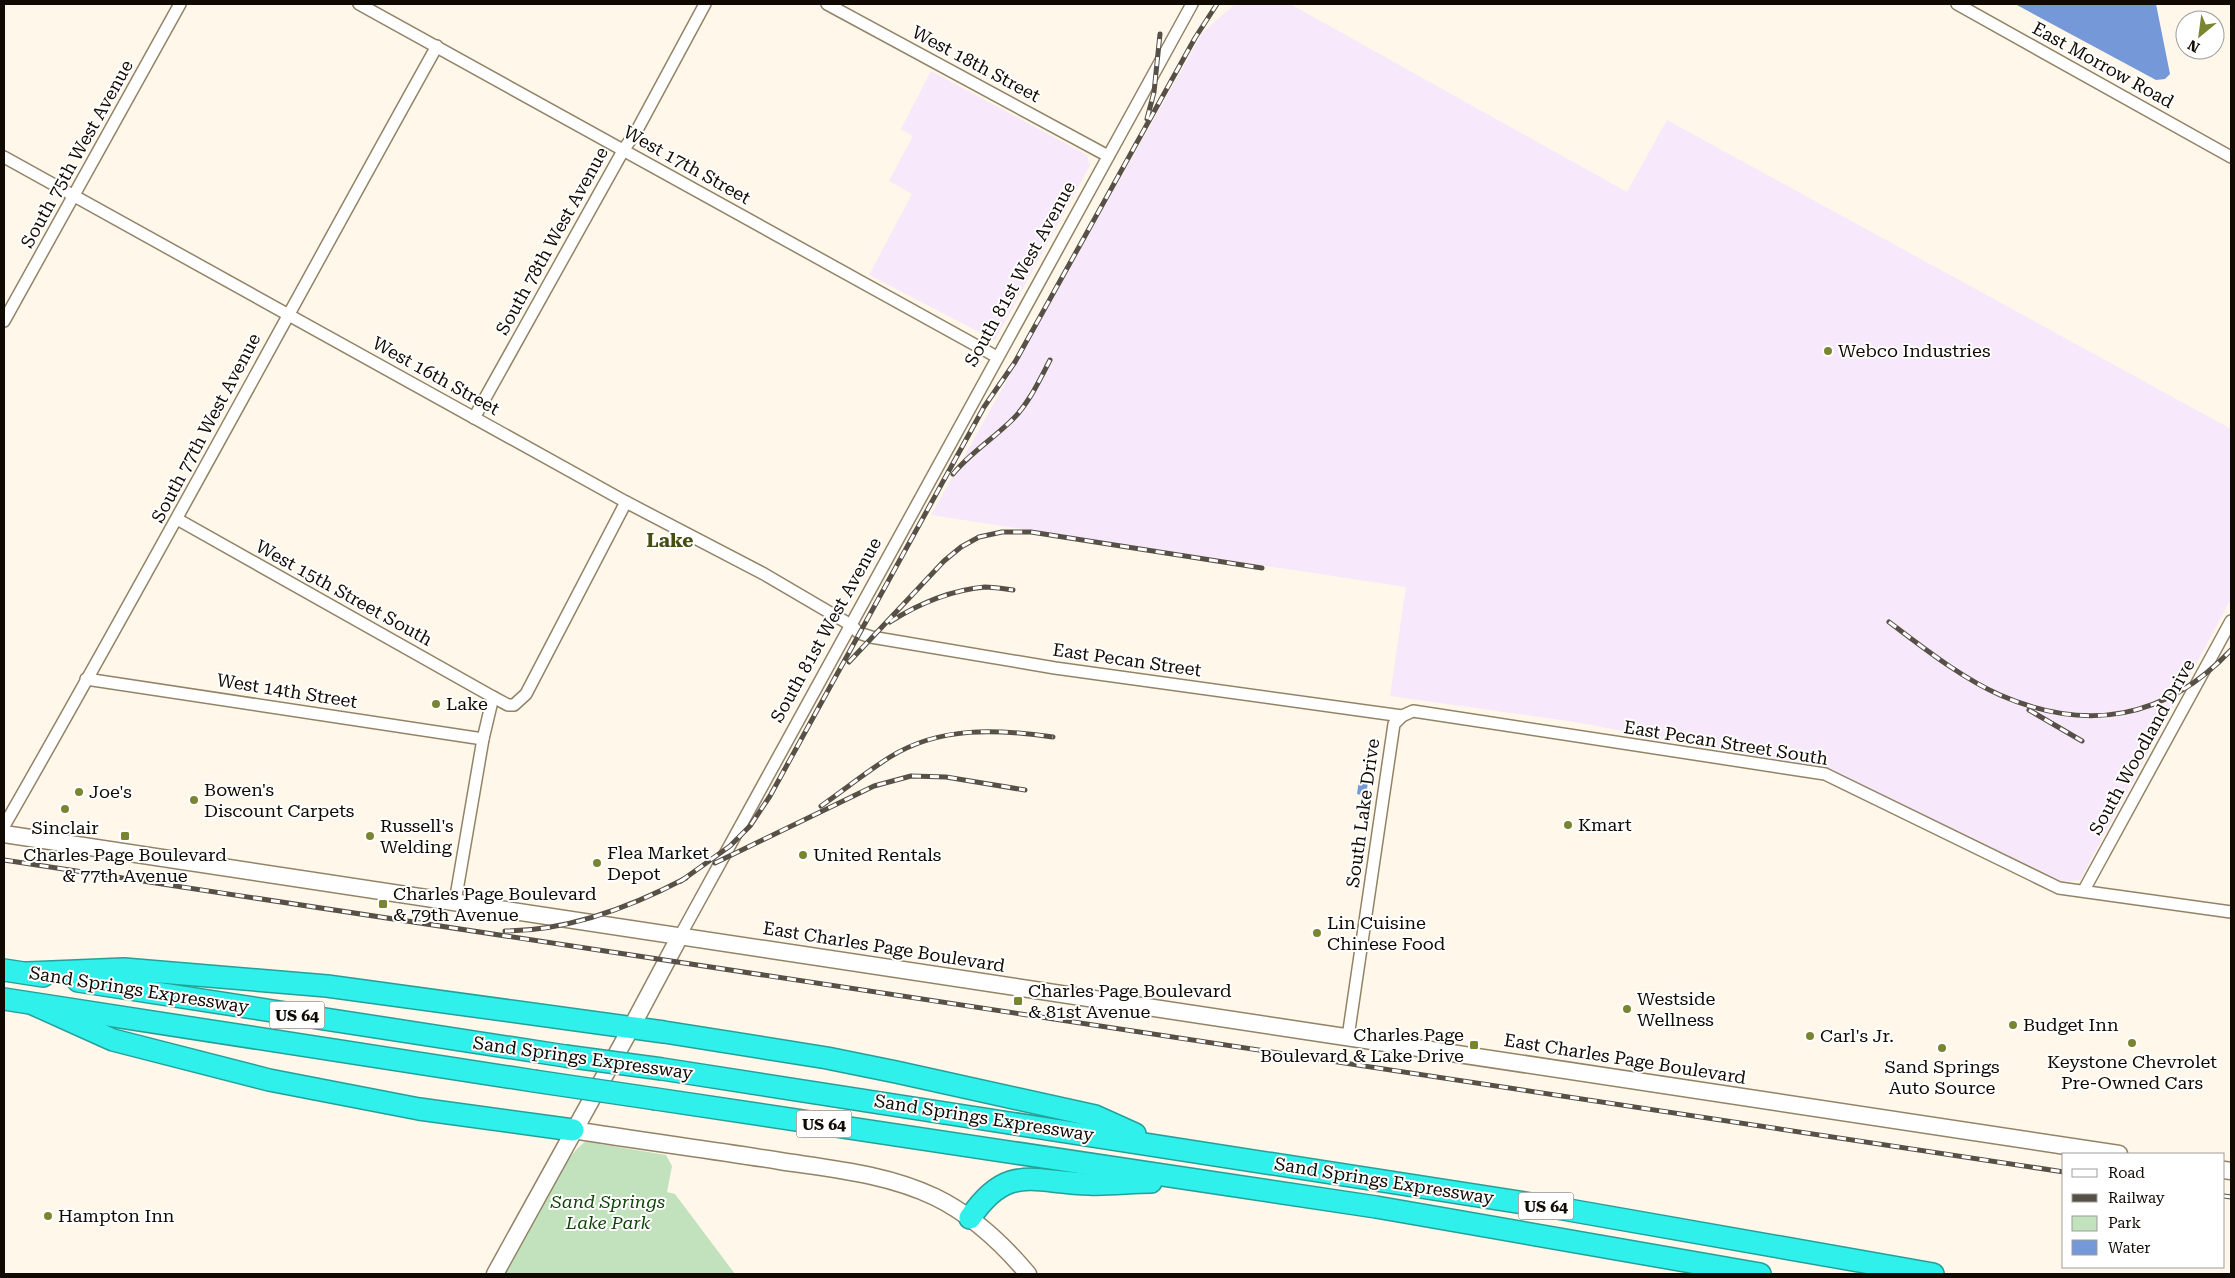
<svg xmlns="http://www.w3.org/2000/svg" width="2235" height="1278" font-family="'Roboto Serif',serif">
	<style>
		.industrial { fill: #f7e8fb }
		.green { fill: #c1e2bc }
		.water { fill: #7599d8 }
		.lines { fill: none; stroke-linecap: round; stroke-linejoin: round }
		.street-casing { stroke: #938366; stroke-width: 14 }
		.secondary-casing { stroke: #938366; stroke-width: 19 }
		.highway-casing { stroke: #25a099; stroke-width: 24 }
		.street { stroke: #fff; stroke-width: 11 }
		.secondary { stroke: #fff; stroke-width: 16 }
		.highway { stroke: #30f0eb; stroke-width: 21 }
		.rail-casing { stroke: #575047; stroke-width: 5 }
		.rail { stroke: #fff; stroke-width: 3; stroke-dasharray: 9; stroke-linecap: butt }
		.highway-bridge-casing { stroke: #25a099; stroke-width: 24; stroke-linecap: butt }
		.highway-bridge { stroke: #30f0eb; stroke-width: 21 }
		.poi-dot { fill: #7a8531; stroke: #fff; stroke-width: 2 }
		.labels { text-anchor: middle; stroke-width: 4; stroke-linejoin: round; paint-order: stroke }
		.shield { fill: #fff; stroke: #58544e; stroke-width: 1 }
		.shield-label { font-size: 16px; font-weight: bold; fill: #100a02 }
		.street-label { font-size: 18px; fill: #100a02; stroke: #fff }
		.poi-label { font-size: 18px; fill: #100a02; stroke: #fff; text-anchor: start }
		.park-label { font-size: 18px; font-style: italic; fill: #114507; stroke: #fff }
		.neighbourhood-label { font-size: 19px; font-weight: bold; fill: #464d12; stroke: #fff }
	</style>
	<rect width="100%" height="100%" fill="#fef7ea"/>
	<g class="industrial">
		<path d="M1235,4H1290L1627,192L1667,120L2231,429V599L2080,880L2060,882L1826,769L1575,722L1390,696L1406,587L931,515L1203,32Z"/>
		<path d="M931,71L1087,155L1090,165L995,340L869,275L912,194L889,181L913,136L901,129Z"/>
	</g>
	<path class="green" d="M590,1139L600,1140V1144L666,1155L672,1166L667,1192L675,1194L735,1274H504C519,1246 563,1150 590,1139Z"/>
	<g class="water">
		<path d="M2015,4H2156L2170,74L2165,79L2156,80Z"/>
		<path d="M1359,780L1368,782L1366,796L1357,794Z"/>
	</g>
	<g class="lines">
		<g class="street-casing">
			<g id="street">
				<path d="M359,4L997,357"/>
				<path d="M827,4L1108,156"/>
				<path d="M1957,4L2231,157"/>
				<path d="M4,157L626,502L764,574L851,625L859,633L871,637L1055,668L1402,716"/>
				<path d="M4,321L180,4"/>
				<path d="M474,418L624,149L636,132L705,4"/>
				<path d="M177,519L493,697L508,705H514L526,694L626,502"/>
				<path d="M86,679L483,739"/>
				<path d="M4,826C152,568 292,306 437,46"/>
				<path d="M2084,890L2231,621"/>
				<path d="M455,902L483,739L493,697"/>
				<path d="M680,936L1192,4"/>
				<path d="M1348,1037L1394,724L1402,716L1413,711L1825,774L2059,888L2231,912"/>
			</g>
		</g>
		<g class="secondary-casing">
			<g id="secondary">
				<path d="M4,834L2119,1154"/>
				<path d="M573,1130C642,1141 711,1150 780,1161C833,1169 887,1174 935,1197C972,1215 1002,1243 1028,1274"/>
				<path d="M2224,1170L2231,1171"/>
				<path d="M495,1274L631,1028L680,936"/>
			</g>
		</g>
		<g class="highway-casing">
			<g id="highway">
				<path d="M4,970L43,976"/>
				<path d="M28,973L124,969L327,986L664,1032L827,1058L896,1072L1095,1116L1135,1134"/>
				<path d="M78,981L565,1056"/>
				<path d="M4,999L534,1081"/>
				<path d="M33,1004L113,1040L269,1080L419,1109L573,1130"/>
				<path d="M662,1069L1563,1209L1933,1274"/>
				<path d="M656,1099L1376,1207L1760,1274"/>
				<path d="M970,1218C1008,1162 1033,1183 1089,1184C1110,1185 1131,1182 1151,1182"/>
			</g>
		</g>
		<use href="#street" class="street"/>
		<use href="#secondary" class="secondary"/>
		<use href="#highway" class="highway"/>
		<g class="rail-casing">
			<g id="rail">
				<path d="M1147,119L1154,92L1160,34"/>
				<path d="M953,474C970,453 993,439 1013,419C1029,403 1039,381 1050,360"/>
				<path d="M890,622C918,604 952,590 985,587C994,587 1004,589 1013,590"/>
				<path d="M1889,622C1924,648 1960,677 2000,695C2087,733 2166,719 2231,650"/>
				<path d="M849,662L944,561L961,547L979,537L1002,532H1031L1262,568"/>
				<path d="M2029,710L2082,741"/>
				<path d="M821,806C844,790 866,772 890,757C940,726 997,729 1053,737"/>
				<path d="M4,860L2064,1172"/>
				<path d="M715,863L874,786L911,776L946,777L1025,790"/>
				<path d="M681,881L730,846L750,826L770,796L984,407L1015,362L1195,38L1217,4"/>
				<path d="M505,931C568,931 631,907 686,878"/>
				<path d="M2224,1196L2231,1197"/>
			</g>
		</g>
		<use href="#rail" class="rail"/>
		<g class="highway-bridge-casing">
			<g id="highway-bridge">
				<path d="M565,1056L662,1069"/>
				<path d="M534,1081L656,1099"/>
			</g>
		</g>
		<use href="#highway-bridge" class="highway-bridge"/>
	</g>
	<g class="poi-dot">
		<circle cx="1828" cy="351" r="5"/>
		<circle cx="436" cy="704" r="5"/>
		<circle cx="79" cy="792" r="5"/>
		<circle cx="194" cy="800" r="5"/>
		<circle cx="65" cy="809" r="5"/>
		<circle cx="1568" cy="825" r="5"/>
		<rect x="120" y="831" width="10" height="10" rx="2.5"/>
		<circle cx="370" cy="836" r="5"/>
		<circle cx="803" cy="855" r="5"/>
		<circle cx="597" cy="863" r="5"/>
		<rect x="378" y="899" width="10" height="10" rx="2.5"/>
		<circle cx="1317" cy="933" r="5"/>
		<rect x="1013" y="996" width="10" height="10" rx="2.5"/>
		<circle cx="1627" cy="1009" r="5"/>
		<circle cx="2013" cy="1025" r="5"/>
		<circle cx="1810" cy="1036" r="5"/>
		<circle cx="2132" cy="1043" r="5"/>
		<rect x="1469" y="1040" width="10" height="10" rx="2.5"/>
		<circle cx="1942" cy="1048" r="5"/>
		<circle cx="48" cy="1216" r="5"/>
	</g>
	<g class="labels">
		<g class="shield">
			<rect x="269.5" y="1001.5" width="55" height="27" rx="4"/>
			<rect x="796.5" y="1110.5" width="55" height="27" rx="4"/>
			<rect x="1518.5" y="1192.5" width="55" height="27" rx="4"/>
		</g>
		<g class="shield-label">
			<text x="297" y="1021">US 64</text>
			<text x="824" y="1130">US 64</text>
			<text x="1546" y="1212">US 64</text>
		</g>
		<g class="street-label">
			<text transform="translate(976 64) rotate(28)" y="6">West 18th Street</text>
			<text transform="translate(2103 65) rotate(29)" y="6">East Morrow Road</text>
			<text transform="translate(77 154) rotate(-61)" y="6">South 75th West Avenue</text>
			<text transform="translate(687 165) rotate(29)" y="6">West 17th Street</text>
			<text transform="translate(552 241) rotate(-61)" y="6">South 78th West Avenue</text>
			<text transform="translate(1020 274) rotate(-61)" y="6">South 81st West Avenue</text>
			<text transform="translate(436 376) rotate(29)" y="6">West 16th Street</text>
			<text transform="translate(206 428) rotate(-62)" y="6">South 77th West Avenue</text>
			<text transform="translate(344 593) rotate(29)" y="6">West 15th Street South</text>
			<text transform="translate(826 630) rotate(-61)" y="6">South 81st West Avenue</text>
			<text transform="translate(1127 660) rotate(8)" y="6">East Pecan Street</text>
			<text transform="translate(287 691) rotate(9)" y="6">West 14th Street</text>
			<text transform="translate(1726 743) rotate(9)" y="6">East Pecan Street South</text>
			<text transform="translate(2142 747) rotate(-61)" y="6">South Woodland Drive</text>
			<text transform="translate(1363 813) rotate(-82)" y="6">South Lake Drive</text>
			<text transform="translate(884 947) rotate(9)" y="6">East Charles Page Boulevard</text>
			<text transform="translate(139 990) rotate(9)" y="6">Sand Springs Expressway</text>
			<text transform="translate(583 1058) rotate(8)" y="6">Sand Springs Expressway</text>
			<text transform="translate(1625 1059) rotate(9)" y="6">East Charles Page Boulevard</text>
			<text transform="translate(984 1118) rotate(9)" y="6">Sand Springs Expressway</text>
			<text transform="translate(1384 1181) rotate(9)" y="6">Sand Springs Expressway</text>
		</g>
		<g class="poi-label">
			<text x="1838" y="357">Webco Industries</text>
			<text x="446" y="710">Lake</text>
			<text x="204" y="796">Bowen's<tspan x="204" dy="21">Discount Carpets</tspan></text>
			<text x="89" y="798">Joe's</text>
			<text x="1578" y="831">Kmart</text>
			<text x="380" y="832">Russell's<tspan x="380" dy="21">Welding</tspan></text>
			<text x="65" y="834" text-anchor="middle">Sinclair</text>
			<text x="607" y="859">Flea Market<tspan x="607" dy="21">Depot</tspan></text>
			<text x="125" y="861" text-anchor="middle">Charles Page Boulevard<tspan x="125" dy="21">&amp; 77th Avenue</tspan></text>
			<text x="813" y="861">United Rentals</text>
			<text x="393" y="900">Charles Page Boulevard<tspan x="393" dy="21">&amp; 79th Avenue</tspan></text>
			<text x="1327" y="929">Lin Cuisine<tspan x="1327" dy="21">Chinese Food</tspan></text>
			<text x="1028" y="997">Charles Page Boulevard<tspan x="1028" dy="21">&amp; 81st Avenue</tspan></text>
			<text x="1637" y="1005">Westside<tspan x="1637" dy="21">Wellness</tspan></text>
			<text x="2023" y="1031">Budget Inn</text>
			<text x="1464" y="1041" text-anchor="end">Charles Page<tspan x="1464" dy="21">Boulevard &amp; Lake Drive</tspan></text>
			<text x="1820" y="1042">Carl's Jr.</text>
			<text x="2132" y="1068" text-anchor="middle">Keystone Chevrolet<tspan x="2132" dy="21">Pre-Owned Cars</tspan></text>
			<text x="1942" y="1073" text-anchor="middle">Sand Springs<tspan x="1942" dy="21">Auto Source</tspan></text>
			<text x="58" y="1222">Hampton Inn</text>
		</g>
		<g class="park-label">
			<text x="608" y="1208">Sand Springs<tspan x="608" dy="21">Lake Park</tspan></text>
		</g>
		<g class="neighbourhood-label">
			<text x="670" y="547">Lake</text>
		</g>
	</g>
	<rect width="2235" height="1278" fill="none" stroke="#100a02" stroke-width="10"/>
	<rect x="2062" y="1153" width="162" height="115" fill="#ffffff" stroke="#9f9d9a"/>
	<rect x="2072" y="1169" width="25" height="8" fill="#ffffff" stroke="#9f9d9a"/>
	<text x="2108" y="1178" font-size="15" fill="#100a02">Road</text>
	<rect x="2072" y="1194" width="25" height="8" fill="#575047" stroke="#9f9d9a"/>
	<text x="2108" y="1203" font-size="15" fill="#100a02">Railway</text>
	<rect x="2072" y="1216" width="25" height="15" fill="#c1e2bc" stroke="#9f9d9a"/>
	<text x="2108" y="1228" font-size="15" fill="#100a02">Park</text>
	<rect x="2072" y="1240" width="25" height="15" fill="#7599d8" stroke="#9f9d9a"/>
	<text x="2108" y="1253" font-size="15" fill="#100a02">Water</text>
	<g transform="translate(2200 35) rotate(209)"><circle r="24" fill="#ffffff" stroke="#9f9d9a"/>
	<path d="M0-4L9 19L0 12L-9 19Z" fill="#7a8531"/>
	<text y="-8" font-size="14" font-weight="bold" text-anchor="middle" fill="#100a02">N</text>
	</g>
</svg>
